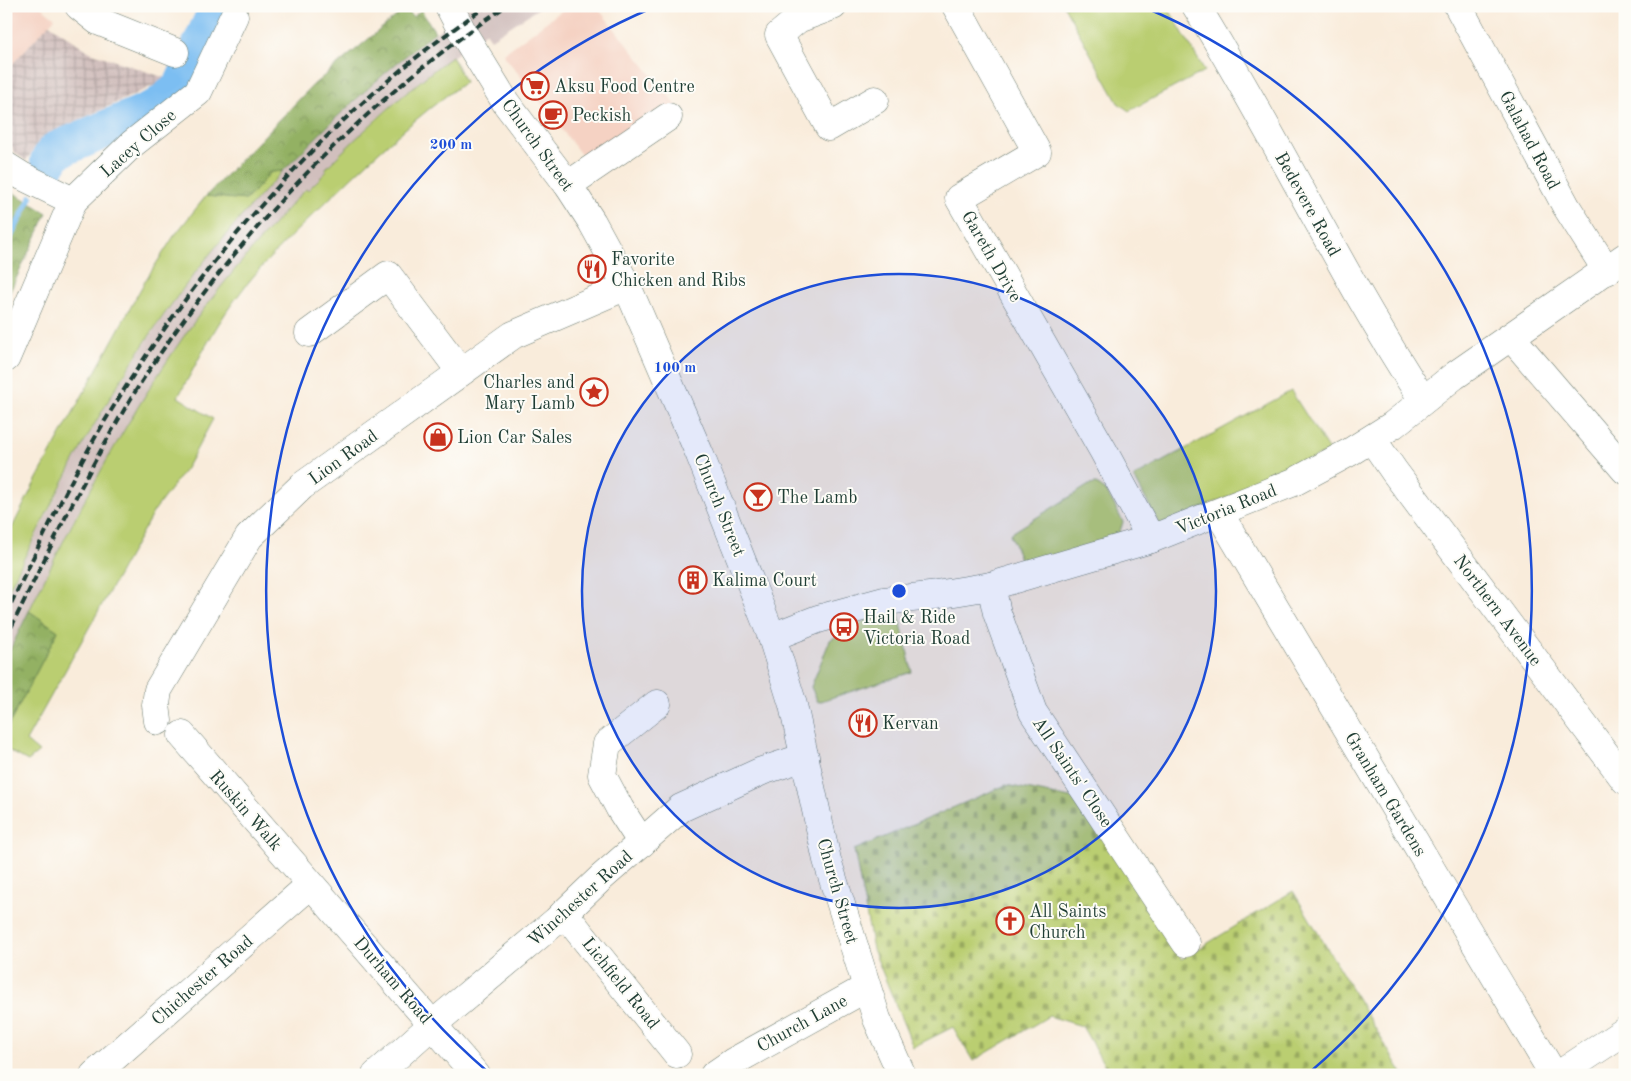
<svg xmlns="http://www.w3.org/2000/svg" width="1631" height="1081" font-family="'Old Standard TT',serif">
	<style>
		.built { fill: #f5d2c3 }
		.industrial { fill: url(#industrial-grid) }
		.railway { fill: #d1bfbd }
		.green { fill: #bace71; stroke: #6c8652 }
		.forest { fill: url(#forest-crowns); stroke: #59774c }
		.cemetery { fill: url(#cemetery-stones); stroke: #6c8652 }
		.lines { fill: none; stroke-linecap: round; stroke-linejoin: round }
		.stream { stroke: #7cbef2; stroke-width: 6 }
		.river { stroke: #7cbef2; stroke-width: 38 }
		.minor-casing { stroke: #6b7a6e; stroke-width: 29 }
		.major-casing { stroke: #6b7a6e; stroke-width: 29 }
		.minor { stroke: #fff; stroke-width: 28 }
		.major { stroke: #fff; stroke-width: 28 }
		.rail { stroke: #1f3d34; stroke-width: 4; stroke-dasharray: 8 4; stroke-linecap: butt }
		.ring { fill: none; stroke: #1d4ed8; stroke-width: 2.5 }
		.labels { text-anchor: middle; stroke-width: 4; stroke-linejoin: round; paint-order: stroke }
		.poi-label { font-size: 18px; fill: #1f3d34; stroke: #fdfcf7; text-anchor: start }
		.street-label { font-size: 18px; fill: #1f3d34; stroke: #fdfcf7 }
		.centre { fill: #1d4ed8; stroke: #fdfcf7; stroke-width: 2.5 }
		.ring-label { font-size: 15px; text-anchor: middle; font-weight: bold; fill: #1d4ed8; stroke: #fdfcf7; stroke-width: 4; stroke-linejoin: round; paint-order: stroke }
	</style>
	<defs>
		<pattern id="industrial-grid" width="8" height="8" patternUnits="userSpaceOnUse" patternTransform="scale(1.25)"><rect width="8" height="8" fill="#d1bfbd"/><path d="M0 4h8M4 0v8" fill="none" stroke="#a99c9a"/></pattern>
		<pattern id="forest-crowns" width="20" height="18" patternUnits="userSpaceOnUse" patternTransform="scale(1.25)"><rect width="20" height="18" fill="#93b163"/><path d="M2 6a3 3 0 1 1 6 0M12 15a3 3 0 1 1 6 0" fill="none" stroke="#779152"/></pattern>
		<pattern id="cemetery-stones" width="16" height="16" patternUnits="userSpaceOnUse" patternTransform="scale(1.25)"><rect width="16" height="16" fill="#bace71"/><path d="M2 7V4a2 2 0 0 1 4 0v3zM10 15v-3a2 2 0 0 1 4 0v3z" fill="#97a85e"/></pattern>
	</defs>
	<rect width="100%" height="100%" fill="#fdfcf7"/>
	<filter id="ink" filterUnits="userSpaceOnUse"><feTurbulence type="fractalNoise" baseFrequency=".02" numOctaves="2"/><feDisplacementMap in="SourceGraphic" scale="10" xChannelSelector="R" yChannelSelector="G"/><feConvolveMatrix kernelMatrix="1 2 1 2 8 2 1 2 1" color-interpolation-filters="sRGB"/></filter>
	<filter id="wash" filterUnits="userSpaceOnUse"><feTurbulence type="fractalNoise" baseFrequency=".0096" numOctaves="4" result="noise"/><feDisplacementMap in="SourceGraphic" scale="20" xChannelSelector="R" yChannelSelector="G"/><feGaussianBlur stdDeviation="1.12" result="paint"/><feColorMatrix in="noise" values="0 0 0 0 0 0 0 0 0 0 0 0 0 0 0 0 0 1.4 0 .05"/><feComposite in="paint" operator="in"/></filter>
	<g filter="url(#wash)">
		<rect width="100%" height="100%" fill="#f9ecdb"/>
		<g class="built">
			<path d="M15,6H40L55,18L6,71V16Z"/>
			<path d="M568,6H596L685,116L596,177L586,161L503,54Z"/>
		</g>
		<path class="industrial" d="M49,24L90,52L168,79L42,137L26,161L13,151L8,136L6,135V71Z"/>
		<path class="railway" d="M470,6H542L491,39L486,32L420,81L378,117L325,169L327,171L308,191L305,189L263,236L218,291L183,338L117,441L76,515L6,658V595L75,460L108,402L138,354L180,292L220,242L261,194L354,99L398,62Z"/>
		<g class="green">
			<path d="M1064,6H1167L1205,71L1129,111L1118,103Z"/>
			<path d="M452,56L465,82C414,118 369,160 324,204C292,235 260,265 234,301C212,331 196,365 178,397L213,419L187,467L154,511L26,741L39,752L28,761L6,749V730L58,631L29,611C74,517 123,425 182,339C216,290 255,245 295,200L306,189L308,190L327,171L325,169C366,128 406,91 452,56Z"/>
			<path d="M283,171C216,241 156,319 107,403C70,465 38,530 6,595V540L35,482L145,281L174,236L206,196L246,200L271,172Z"/>
			<path d="M1291,391L1329,451L1239,492L1160,526L1134,477Z"/>
			<path d="M1096,484C1109,489 1116,510 1123,522L1119,534L1114,540L1025,571L1010,534L1089,485Z"/>
			<path d="M897,606L912,672L818,702L811,687L830,640L877,614Z"/>
		</g>
		<g class="forest">
			<path d="M406,8L413,17L421,10L435,32C380,75 331,121 283,171L271,172L246,200L206,196L313,85Z"/>
			<path d="M9,190L47,213L6,300V197Z"/>
			<path d="M29,611L58,631L6,730V658Z"/>
		</g>
		<path class="cemetery" d="M1006,785L1080,800L1182,959L1293,891L1403,1075H1110L1082,1026L1049,1016L973,1061L953,1027L913,1047L873,949L854,850Z"/>
		<g class="lines">
			<path class="stream" d="M6,246L31,197"/>
			<path class="river" d="M49,161L55,151L158,107L181,88L219,6"/>
		</g>
	</g>
	<g filter="url(#ink)">
		<g class="lines">
			<g class="minor-casing">
				<g id="minor">
					<path d="M79,6L98,21L175,52"/>
					<path d="M833,6L798,19L779,35L829,127L875,100"/>
					<path d="M956,6L1037,152L959,198L1104,452L1151,539"/>
					<path d="M1196,6C1276,135 1340,273 1423,400"/>
					<path d="M1458,6L1566,206L1607,271"/>
					<path d="M6,166L22,176L73,201L132,144L198,92L234,16"/>
					<path d="M568,185L668,117"/>
					<path d="M309,333L388,275L461,372"/>
					<path d="M1511,337L1625,470"/>
					<path d="M6,358L73,201"/>
					<path d="M1372,439L1394,471L1625,780"/>
					<path d="M1219,513L1549,1067L1556,1073L1566,1070L1625,1031"/>
					<path d="M991,586L997,613L1033,712L1186,943"/>
					<path d="M772,637L818,619L884,601L930,596L991,586L1151,539L1294,482L1350,452L1393,425L1454,376L1625,257"/>
					<path d="M158,721L156,705L158,690L249,537L302,486L513,335L627,286"/>
					<path d="M182,735L476,1075"/>
					<path d="M642,843L620,809L602,775L607,744L657,704"/>
					<path d="M564,913L677,1054"/>
					<path d="M94,1075L310,885"/>
					<path d="M376,1075L432,1025L556,921L601,878L681,808L762,771L805,757"/>
					<path d="M714,1075L733,1062L866,988"/>
				</g>
			</g>
			<g class="major-casing">
				<path id="major" d="M449,6L462,31L506,103L568,185L592,222L627,286L700,455L772,637L793,705L827,860L877,1019L902,1075"/>
			</g>
			<use href="#minor" class="minor"/>
			<use href="#major" class="major"/>
			<g class="rail">
				<path d="M6,614C37,550 67,485 103,424C200,261 328,112 487,6"/>
				<path d="M6,638C48,552 89,465 140,384C236,235 359,105 506,6"/>
			</g>
		</g>
	</g>
	<circle cx="899" cy="591" r="317" fill="#1d4ed8" fill-opacity=".12"/>
	<g class="ring">
		<circle cx="899" cy="591" r="317"/>
		<path d="M488 1072A633 633 0 0 1 652 8M1146 8A633 633 0 0 1 1310 1072"/>
	</g>
	<defs>
		<g id="supermarket-ring" transform="scale(1.4375)"><circle r="9.5" fill="#fdfcf7" stroke="#c8321e" stroke-width="1.5"/><path d="M-6-5.5h2.5l.6 2H6L4.5 2H-2.5L-4.4-4H-6ZM-1.5 3.2a1.3 1.3 0 1 0 .1 0ZM3 3.2a1.3 1.3 0 1 0 .1 0Z" fill="#c8321e"/></g>
		<g id="cafe-ring" transform="scale(1.4375)"><circle r="9.5" fill="#fdfcf7" stroke="#c8321e" stroke-width="1.5"/><path d="M-5.5-4.5H6V0H3Q3 3.5 0 3.5H-2.5Q-5.5 3.5-5.5 0ZM3-3.2v2h1.7v-2ZM-6 4.5H4V6H-6Z" fill="#c8321e"/></g>
		<g id="restaurant-ring" transform="scale(1.4375)"><circle r="9.5" fill="#fdfcf7" stroke="#c8321e" stroke-width="1.5"/><path d="M-5-6h1v4h1v-4h1v4h1v-4h1v5L-1.5 .5V6h-2V.5L-5-1ZM5-6V6H3V1.5H1.5Q1.5-4 5-6Z" fill="#c8321e"/></g>
		<g id="sight-ring" transform="scale(1.4375)"><circle r="9.5" fill="#fdfcf7" stroke="#c8321e" stroke-width="1.5"/><path d="M0-6L1.8-2.2L6-1.7L2.9 1.2L3.7 5.4L0 3.3L-3.7 5.4L-2.9 1.2L-6-1.7L-1.8-2.2Z" fill="#c8321e"/></g>
		<g id="shop-ring" transform="scale(1.4375)"><circle r="9.5" fill="#fdfcf7" stroke="#c8321e" stroke-width="1.5"/><path d="M-5-2.5h2.3a2.7 3.5 0 0 1 5.4 0H5L5.5 6h-11ZM-1.5-2.5h3a1.5 2.3 0 0 0-3 0Z" fill="#c8321e"/></g>
		<g id="bar-ring" transform="scale(1.4375)"><circle r="9.5" fill="#fdfcf7" stroke="#c8321e" stroke-width="1.5"/><path d="M-6-5H6L.8 .8V4.5H3.5V6h-7V4.5H-.8V.8Z" fill="#c8321e"/></g>
		<g id="building-ring" transform="scale(1.4375)"><circle r="9.5" fill="#fdfcf7" stroke="#c8321e" stroke-width="1.5"/><path d="M-4-6H4V6H1V3H-1V6H-4ZM-2.5-4.3h1.7v1.8h-1.7ZM.8-4.3h1.7v1.8H.8ZM-2.5-1h1.7V.8h-1.7ZM.8-1h1.7V.8H.8Z" fill="#c8321e"/></g>
		<g id="bus-ring" transform="scale(1.4375)"><circle r="9.5" fill="#fdfcf7" stroke="#c8321e" stroke-width="1.5"/><path d="M-5-6H5V4H4V6H2V4H-2V6H-4V4H-5ZM-3.5-4V0h7V-4ZM-3.5 1.2v1.5H-2V1.2ZM2 1.2v1.5H3.5V1.2Z" fill="#c8321e"/></g>
		<g id="church-ring" transform="scale(1.4375)"><circle r="9.5" fill="#fdfcf7" stroke="#c8321e" stroke-width="1.5"/><path d="M-1.2-6h2.4v3.5h3.3v2.4h-3.3V6h-2.4V-.1h-3.3v-2.4h3.3Z" fill="#c8321e"/></g>
	</defs>
	<g fill-rule="evenodd">
		<use href="#supermarket-ring" x="535" y="86"/>
		<use href="#cafe-ring" x="553" y="115"/>
		<use href="#restaurant-ring" x="592" y="269"/>
		<use href="#sight-ring" x="594" y="392"/>
		<use href="#shop-ring" x="438" y="437"/>
		<use href="#bar-ring" x="758" y="497"/>
		<use href="#building-ring" x="693" y="580"/>
		<use href="#bus-ring" x="844" y="627"/>
		<use href="#restaurant-ring" x="863" y="723"/>
		<use href="#church-ring" x="1010" y="921"/>
	</g>
	<g class="labels">
		<g class="poi-label">
			<text x="554" y="92">Aksu Food Centre</text>
			<text x="572" y="121">Peckish</text>
			<text x="611" y="265">Favorite<tspan x="611" dy="21">Chicken and Ribs</tspan></text>
			<text x="575" y="388" text-anchor="end">Charles and<tspan x="575" dy="21">Mary Lamb</tspan></text>
			<text x="457" y="443">Lion Car Sales</text>
			<text x="777" y="503">The Lamb</text>
			<text x="712" y="586">Kalima Court</text>
			<text x="863" y="623">Hail &amp; Ride<tspan x="863" dy="21">Victoria Road</tspan></text>
			<text x="882" y="729">Kervan</text>
			<text x="1029" y="917">All Saints<tspan x="1029" dy="21">Church</tspan></text>
		</g>
		<g class="street-label">
			<text transform="translate(1530 140) rotate(62)" y="6">Galahad Road</text>
			<text transform="translate(138 143) rotate(-41)" y="6">Lacey Close</text>
			<text transform="translate(538 145) rotate(54)" y="6">Church Street</text>
			<text transform="translate(1308 204) rotate(61)" y="6">Bedevere Road</text>
			<text transform="translate(992 256) rotate(60)" y="6">Gareth Drive</text>
			<text transform="translate(343 457) rotate(-36)" y="6">Lion Road</text>
			<text transform="translate(720 505) rotate(68)" y="6">Church Street</text>
			<text transform="translate(1226 509) rotate(-22)" y="6">Victoria Road</text>
			<text transform="translate(1498 610) rotate(53)" y="6">Northern Avenue</text>
			<text transform="translate(1073 772) rotate(56)" y="6">All Saints' Close</text>
			<text transform="translate(1386 794) rotate(59)" y="6">Granham Gardens</text>
			<text transform="translate(246 810) rotate(49)" y="6">Ruskin Walk</text>
			<text transform="translate(838 891) rotate(74)" y="6">Church Street</text>
			<text transform="translate(580 898) rotate(-42)" y="6">Winchester Road</text>
			<text transform="translate(202 980) rotate(-41)" y="6">Chichester Road</text>
			<text transform="translate(393 980) rotate(49)" y="6">Durham Road</text>
			<text transform="translate(621 983) rotate(51)" y="6">Lichfield Road</text>
			<text transform="translate(802 1023) rotate(-29)" y="6">Church Lane</text>
		</g>
	</g>
	<circle cx="899" cy="591" r="8" class="centre"/>
	<g class="ring-label">
		<text x="451" y="149">200 m</text>
		<text x="675" y="372">100 m</text>
	</g>
	<rect width="1631" height="1081" fill="none" stroke="#fdfcf7" stroke-width="25"/>
</svg>
